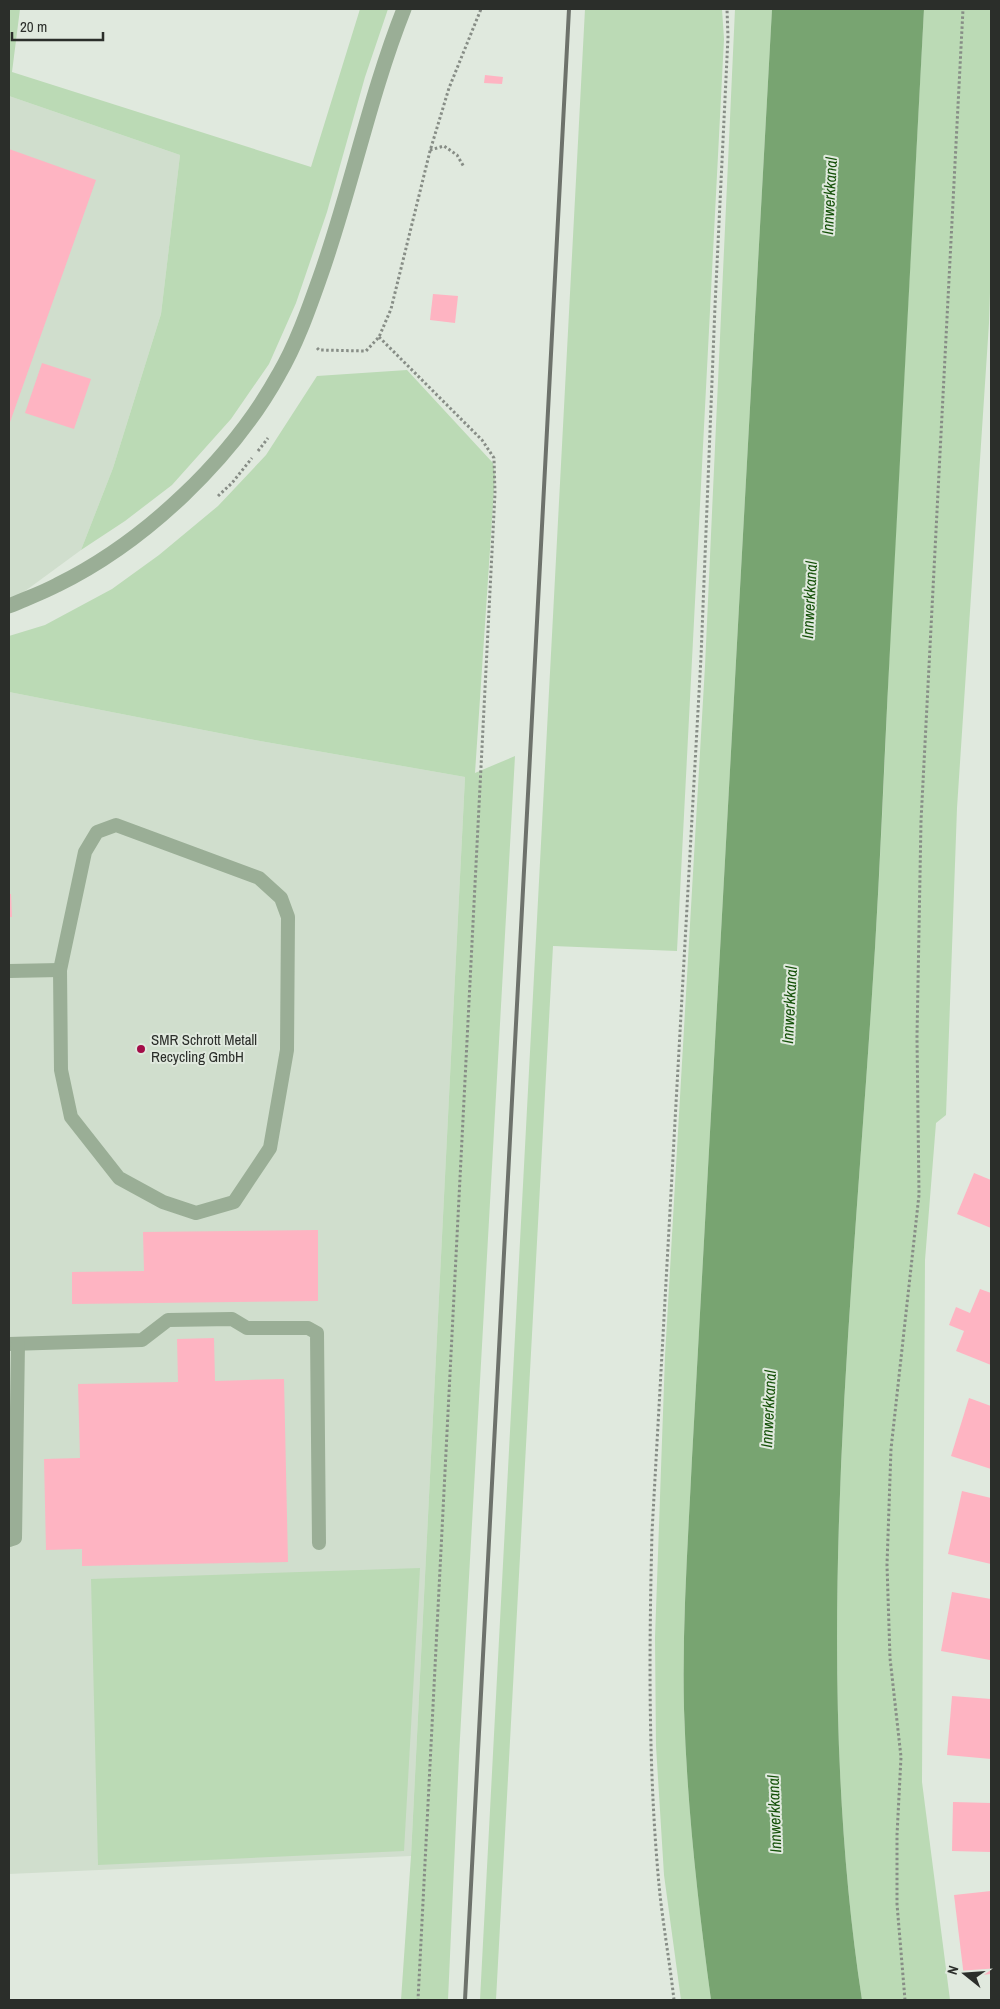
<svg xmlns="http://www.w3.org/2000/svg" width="1000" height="2009" font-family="'Archivo Narrow',sans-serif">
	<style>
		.built { fill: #d0decd }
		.green { fill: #bbdab5 }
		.water { fill: #78a471 }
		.building { fill: #feb4c2 }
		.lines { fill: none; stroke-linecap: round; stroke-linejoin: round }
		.path { stroke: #878d86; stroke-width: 3; stroke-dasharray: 2.5 2.5; stroke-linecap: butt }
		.service { stroke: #9aae96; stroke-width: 14 }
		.minor { stroke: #9aae96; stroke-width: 15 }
		.rail { stroke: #6d726b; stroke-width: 4 }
		.poi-dot { fill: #a30c48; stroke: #e0e9de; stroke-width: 2 }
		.labels { text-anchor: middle; stroke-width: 4; stroke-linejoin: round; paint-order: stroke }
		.poi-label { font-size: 15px; fill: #2b2e2a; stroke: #e0e9de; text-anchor: start }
		.water-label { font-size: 16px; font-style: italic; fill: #155109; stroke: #e0e9de }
	</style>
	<rect width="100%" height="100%" fill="#e0e9de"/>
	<g class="built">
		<path d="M9,96L180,155L161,314L113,468L81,550L21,594L9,598Z"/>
		<path d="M9,692L260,741L465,777L411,1856L9,1874Z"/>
	</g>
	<g class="green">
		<path d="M9,9H20L12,72L311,167L360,9H388L365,77L327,212L296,303L269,364L231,419L172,485L125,521L81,550L113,468L161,314L180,155L9,96Z"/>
		<path d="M585,9H722L724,39L677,951L553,946L496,2000H480Z"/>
		<path d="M735,9H772L692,1458C688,1541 682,1626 684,1709C687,1806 698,1904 711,2000H681L664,1875L656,1746L655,1638L665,1356L705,666Z"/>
		<path d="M924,9H991V261L989,323L957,808L946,1115L936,1123L925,1260L922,1782L950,2000H862C812,1672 849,1339 871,1010C880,880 885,750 891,619C902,416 913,212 924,9Z"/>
		<path d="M407,370L493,463L495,475L475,773L515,756L459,1756L448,2000H401L411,1856L465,777L260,741L9,692V636L45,625L112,589L159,555L218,506L266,455L317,376Z"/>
		<path d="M420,1568L404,1851L98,1865L91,1579Z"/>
	</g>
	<path class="water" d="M772,9H924C913,216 902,423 891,630C884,756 880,883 871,1010C849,1339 812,1672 862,2000H711C698,1904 687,1806 684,1709C682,1626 688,1541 692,1458Z"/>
	<g class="building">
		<path d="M485,75L503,77L502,84L484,83Z"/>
		<path d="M9,149L96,180L9,425Z"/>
		<path d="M433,294L458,296L455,323L430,320Z"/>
		<path d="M42,363L91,379L74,429L25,413Z"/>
		<path d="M9,894H11L12,917H9Z"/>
		<path d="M974,1173L991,1180V1228L957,1214Z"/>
		<path d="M318,1230V1301L72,1304V1272L144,1271L143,1232Z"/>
		<path d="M980,1289L991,1293V1365L956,1351L964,1331L949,1325L956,1307L970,1313Z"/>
		<path d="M214,1338L215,1381L284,1379L288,1562L82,1566V1549L46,1550L44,1459L80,1458L78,1384L178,1382L177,1339Z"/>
		<path d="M969,1398L991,1406V1469L951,1456Z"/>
		<path d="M962,1491L991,1498V1564L948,1554Z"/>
		<path d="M952,1592L991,1599L990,1660L941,1651Z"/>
		<path d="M952,1696L991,1699V1759L947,1755Z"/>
		<path d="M953,1802L991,1803V1852L952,1851Z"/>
		<path d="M991,1891V1974L964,1977L954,1895Z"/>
	</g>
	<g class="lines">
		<g class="path">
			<path d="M430,150L444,146L457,155L464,167"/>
			<path d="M379,337L482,440L494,458L495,493L418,2000"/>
			<path d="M317,348L319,350L366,351L379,337L391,309L430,151L449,88L481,9"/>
			<path d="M258,451L268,438"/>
			<path d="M218,496L232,483L252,458"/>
			<path d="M674,2000C670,1965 664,1930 660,1895C648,1775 649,1653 652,1532L701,657L715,306L728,37L727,9"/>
			<path d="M905,2000L897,1904V1835L901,1757L890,1658L887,1565L891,1449L919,1195L917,1037L921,821L963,9"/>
		</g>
		<g class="service">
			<path d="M116,825L259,878L281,898L288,917L287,1050L270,1148L234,1202L196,1213L163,1202L119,1178L71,1117L61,1070L60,970L85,852L97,832Z"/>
			<path d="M9,971L60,970"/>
			<path d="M9,1344L142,1340L168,1320L232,1319L247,1328H308L317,1333L319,1543"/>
			<path d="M9,1540L15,1538L18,1344"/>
		</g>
		<path class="minor" d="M9,606C25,599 42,593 57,585C145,542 232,459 279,374C296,345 308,311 319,280C351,191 369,97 404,9"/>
		<path class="rail" d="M465,2000L569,9"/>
	</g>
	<circle class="poi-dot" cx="141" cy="1049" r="5"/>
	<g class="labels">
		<g class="poi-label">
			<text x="151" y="1045">SMR Schrott Metall<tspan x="151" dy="17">Recycling GmbH</tspan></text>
		</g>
		<g class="water-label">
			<text transform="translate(829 196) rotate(-87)" y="6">Innwerkkanal</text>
			<text transform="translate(809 600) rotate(-87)" y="6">Innwerkkanal</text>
			<text transform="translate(789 1005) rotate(-87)" y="6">Innwerkkanal</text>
			<text transform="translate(768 1409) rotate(-87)" y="6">Innwerkkanal</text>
			<text transform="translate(774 1814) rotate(-92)" y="6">Innwerkkanal</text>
		</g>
	</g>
	<rect width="1000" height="2009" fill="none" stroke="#2b2e2a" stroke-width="20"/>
	<g transform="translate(965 1974) rotate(287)" stroke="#e0e9de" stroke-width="4" paint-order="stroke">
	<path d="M0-4L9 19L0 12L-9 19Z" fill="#2b2e2a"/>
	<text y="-8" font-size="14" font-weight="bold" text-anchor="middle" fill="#2b2e2a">N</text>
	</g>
	<path d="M12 32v8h91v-8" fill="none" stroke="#2b2e2a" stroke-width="2.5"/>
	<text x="20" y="32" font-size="15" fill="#2b2e2a" stroke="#e0e9de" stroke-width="4" paint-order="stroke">20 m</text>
</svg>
